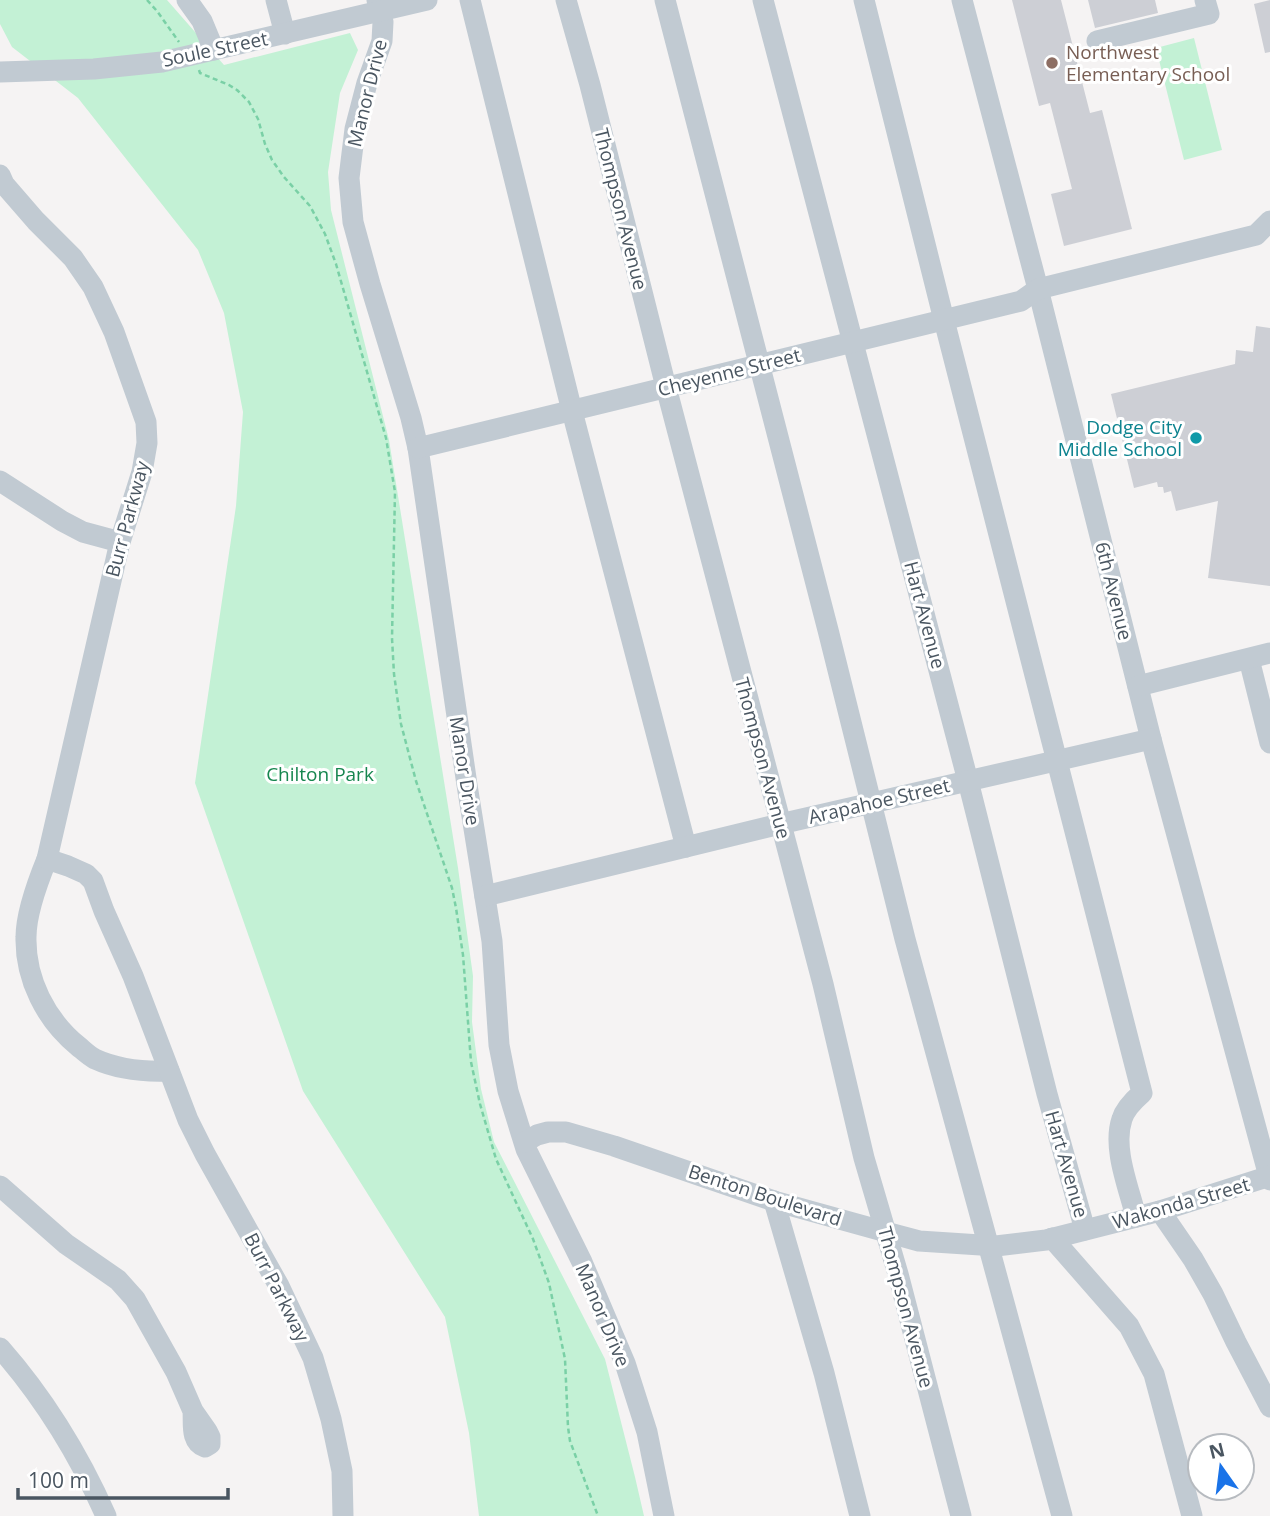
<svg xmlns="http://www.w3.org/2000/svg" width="1270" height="1516" font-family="'Open Sans',sans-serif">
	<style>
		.green { fill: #c3f1d5 }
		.building { fill: #cdcfd5 }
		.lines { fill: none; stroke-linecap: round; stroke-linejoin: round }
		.path { stroke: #7ad0a6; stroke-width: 2.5; stroke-dasharray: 5 3.5; stroke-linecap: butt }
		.minor { stroke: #c1cad2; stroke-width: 21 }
		.education-dot { fill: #8d6e63; stroke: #fff; stroke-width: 2.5 }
		.culture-dot { fill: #0f9aa8; stroke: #fff; stroke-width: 2.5 }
		.labels { text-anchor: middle; stroke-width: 6; stroke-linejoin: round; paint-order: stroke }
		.street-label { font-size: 19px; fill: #4a5661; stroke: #fff }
		.education-label { font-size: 19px; fill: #785e54; stroke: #fff; text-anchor: start }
		.culture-label { font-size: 19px; fill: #0d838f; stroke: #fff; text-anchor: end }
		.park-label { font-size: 19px; fill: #17864f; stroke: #fff }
	</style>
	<rect width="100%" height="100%" fill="#f5f3f3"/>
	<g class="green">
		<path d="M0,0H167L224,65L350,33L358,50L340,93L328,172L331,210L389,440L458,868L473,976L472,1022L481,1089L494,1142L605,1359L635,1477L644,1516H479L469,1433L445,1317L303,1091L195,783L236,506L243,412L224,313L198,250L78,98L12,47L0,24Z"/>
		<path d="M1194,38L1222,150L1184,160L1156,48Z"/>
	</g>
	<g class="building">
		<path d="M1012,0H1061L1090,113L1102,110L1132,229L1064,246L1051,194L1072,189L1050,103L1039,106Z"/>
		<path d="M1088,0H1155L1158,13L1095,28Z"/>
		<path d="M1270,0V52L1265,53L1254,4Z"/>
		<path d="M1256,326L1270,328V586L1208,578L1218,501L1176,511L1171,491L1164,493L1163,487H1158L1157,482L1134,488L1111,394L1235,364L1236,350L1253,352Z"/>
	</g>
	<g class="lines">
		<g class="path">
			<path d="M147,0L157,11L179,42"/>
			<path d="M199,70L200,73L229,85L237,90L249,102L258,119L265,144L272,160L284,177L310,206L325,234L336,264L386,438L395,492L392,638L394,674L401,724L416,781L452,888L456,908L463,955L471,1062L480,1104L496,1159L533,1239L549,1283L565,1359L568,1427L570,1441L598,1516"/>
		</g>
		<g class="minor">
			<path d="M187,0L202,21L214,50"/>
			<path d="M276,0L285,34"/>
			<path d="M377,0L383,22L382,41L367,83L355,129L349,178L353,222L370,284L411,418L418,448L467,785L492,941L499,1045L508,1091L526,1149L582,1262L625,1363L647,1432L664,1516"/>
			<path d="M470,0L572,411L686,847"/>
			<path d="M566,0L590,85L666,387L823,984L864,1158L898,1274L961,1516"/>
			<path d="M665,0L828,630L905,939L1062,1516"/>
			<path d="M763,0L968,781L1047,1094L1085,1230"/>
			<path d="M864,0L944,320L1142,1093C1134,1100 1125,1109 1122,1119C1112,1148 1129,1188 1136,1217"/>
			<path d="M962,0L1038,289L1151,739L1270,1180"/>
			<path d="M1097,41L1209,14L1205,0"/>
			<path d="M0,72L94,69L162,62L427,0"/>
			<path d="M0,175L4,184L36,221L73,258L93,287L114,332L146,422L147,443L142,472L120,542L47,859C38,881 26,914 26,937C25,979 46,1020 78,1046C83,1050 89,1056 95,1059C119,1070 144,1072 169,1071"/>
			<path d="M418,448L1021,301L1038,289L1256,235L1270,221"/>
			<path d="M0,481L62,521L83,532L120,542"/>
			<path d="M1249,659L1270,743"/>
			<path d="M1138,686L1270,653"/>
			<path d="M47,859L68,866L86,874L93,881L104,911L133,976L188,1120L205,1154L279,1286L313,1358L331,1419L342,1471L343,1516"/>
			<path d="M485,896L780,824L1151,739"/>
			<path d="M525,1142L537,1135L548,1132H566L614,1146L774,1201L886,1232L919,1241L996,1246L1046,1240L1160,1211L1270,1176"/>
			<path d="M0,1186L66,1244L118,1280L135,1299L176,1372L193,1411L207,1431L210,1437V1444L205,1447C190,1442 194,1423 193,1411"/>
			<path d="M774,1201L824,1373L860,1516"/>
			<path d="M1160,1211L1193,1259L1213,1294L1236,1342L1270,1407"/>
			<path d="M1052,1238L1129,1326L1154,1374L1192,1516"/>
			<path d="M0,1348C44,1398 79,1455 106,1516"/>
		</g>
	</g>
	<circle class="education-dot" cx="1052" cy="63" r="7"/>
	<circle class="culture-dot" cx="1196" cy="438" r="7"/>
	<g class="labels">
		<g class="street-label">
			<text transform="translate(215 49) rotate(-12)" y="7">Soule Street</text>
			<text transform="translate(367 93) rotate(-76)" y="7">Manor Drive</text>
			<text transform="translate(621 209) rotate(76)" y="7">Thompson Avenue</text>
			<text transform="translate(729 372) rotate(-14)" y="7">Cheyenne Street</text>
			<text transform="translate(127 519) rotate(-75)" y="7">Burr Parkway</text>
			<text transform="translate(1114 591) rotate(76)" y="7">6th Avenue</text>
			<text transform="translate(925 615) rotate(75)" y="7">Hart Avenue</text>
			<text transform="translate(763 758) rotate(75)" y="7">Thompson Avenue</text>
			<text transform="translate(465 771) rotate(81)" y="7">Manor Drive</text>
			<text transform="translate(879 801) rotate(-13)" y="7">Arapahoe Street</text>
			<text transform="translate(1067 1164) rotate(74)" y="7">Hart Avenue</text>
			<text transform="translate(765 1195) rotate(18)" y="7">Benton Boulevard</text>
			<text transform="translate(1181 1203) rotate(-16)" y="7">Wakonda Street</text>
			<text transform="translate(277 1287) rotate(63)" y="7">Burr Parkway</text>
			<text transform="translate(906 1307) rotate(75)" y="7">Thompson Avenue</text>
			<text transform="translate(603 1315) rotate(67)" y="7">Manor Drive</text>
		</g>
		<g class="education-label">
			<text x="1066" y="59">Northwest<tspan x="1066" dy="22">Elementary School</tspan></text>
		</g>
		<g class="culture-label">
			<text x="1182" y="434">Dodge City<tspan x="1182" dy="22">Middle School</tspan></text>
		</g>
		<g class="park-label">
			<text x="320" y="781">Chilton Park</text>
		</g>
	</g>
	<g transform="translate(1221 1467) rotate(346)"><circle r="33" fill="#ffffff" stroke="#b7bbc0" stroke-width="2"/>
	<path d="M0-5L12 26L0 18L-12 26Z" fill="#1a73e8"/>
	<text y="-10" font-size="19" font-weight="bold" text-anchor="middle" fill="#4a5661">N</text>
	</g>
	<path d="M18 1488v10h210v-10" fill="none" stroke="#4a5661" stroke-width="3.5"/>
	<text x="28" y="1488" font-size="21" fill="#4a5661" stroke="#ffffff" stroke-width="5" paint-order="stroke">100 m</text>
</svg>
